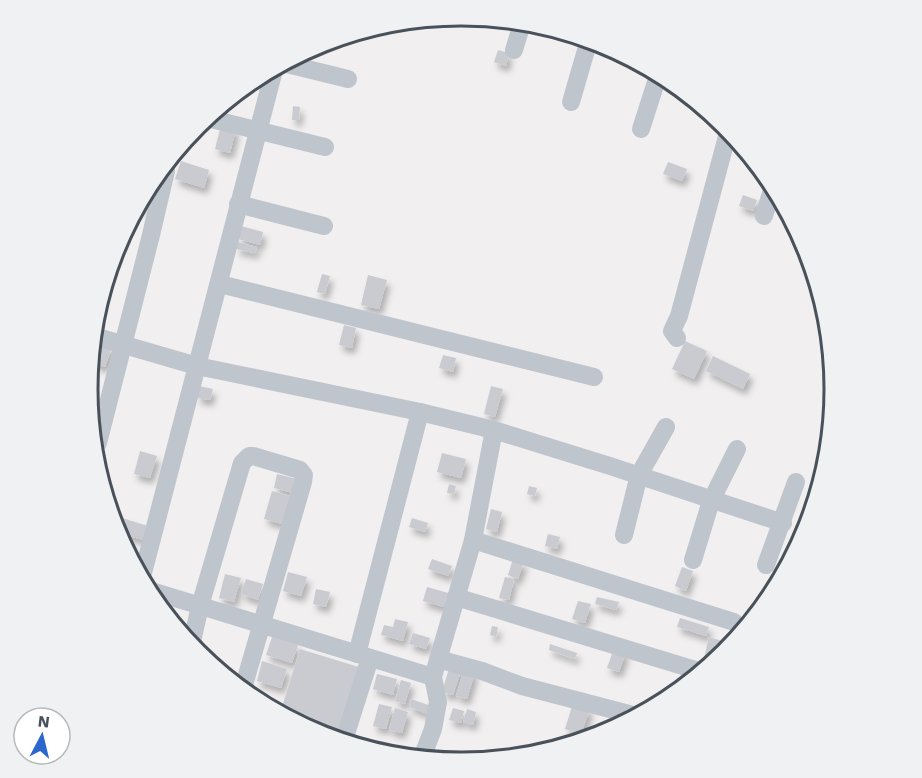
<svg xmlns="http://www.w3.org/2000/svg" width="922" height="778" font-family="'Work Sans',sans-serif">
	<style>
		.building { fill: #c9cbd1; filter: url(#shadow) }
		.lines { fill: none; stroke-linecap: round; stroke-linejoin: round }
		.minor { stroke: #bfc5cc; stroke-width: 18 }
		.rim { fill: none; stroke: #49515a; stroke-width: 3 }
	</style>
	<defs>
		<filter id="shadow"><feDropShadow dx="3.5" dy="6" stdDeviation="3" flood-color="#0004"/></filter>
	</defs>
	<rect width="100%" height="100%" fill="#f1efef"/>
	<g class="building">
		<path d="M498,50L509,53L506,66L494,62Z"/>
		<path d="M293,106L300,107L299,120H292Z"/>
		<path d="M221,125L236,129L230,153L215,149Z"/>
		<path d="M181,161L209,170L204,188L175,179Z"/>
		<path d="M668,162L687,169L682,181L663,174Z"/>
		<path d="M743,195L757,200L753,211L739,206Z"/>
		<path d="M148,198L150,199L145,211L140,209Z"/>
		<path d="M241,226L263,232L260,245L238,239Z"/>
		<path d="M238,242L257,247L255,253L236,249Z"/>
		<path d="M322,274L330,276L325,294L317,292Z"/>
		<path d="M368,275L387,280L379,309L361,305Z"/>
		<path d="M344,325L356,328L352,348L339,345Z"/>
		<path d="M685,341L707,351L694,379L672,369Z"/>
		<path d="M96,342L112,347L105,367L92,363Z"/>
		<path d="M443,355L456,358L453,372L439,368Z"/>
		<path d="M713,356L750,374L743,389L706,371Z"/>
		<path d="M199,386L213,389L210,400L197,398Z"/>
		<path d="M491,386L503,389L495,417L484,414Z"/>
		<path d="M140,451L157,456L150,478L134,474Z"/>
		<path d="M442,453L466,459L461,478L437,472Z"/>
		<path d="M277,474L297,479L293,493L274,488Z"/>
		<path d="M449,484L456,486L454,494L447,493Z"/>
		<path d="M529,486L537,488L535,496L527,494Z"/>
		<path d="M272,491L290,496L282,524L264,519Z"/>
		<path d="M491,509L502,512L497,532L486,529Z"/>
		<path d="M122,518L148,526L143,540L118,533Z"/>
		<path d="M412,518L428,523L425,532L409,527Z"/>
		<path d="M548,534L560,537L557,549L545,546Z"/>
		<path d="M432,559L452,566L448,576L428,569Z"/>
		<path d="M513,559L524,562L518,579L508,575Z"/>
		<path d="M682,567L693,571L686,591L675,586Z"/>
		<path d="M288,572L307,577L301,596L283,591Z"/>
		<path d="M225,574L241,578L234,602L219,598Z"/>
		<path d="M505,577L514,579L509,600L499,598Z"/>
		<path d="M246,579L263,584L258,600L241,594Z"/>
		<path d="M427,587L448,593L444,607L423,601Z"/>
		<path d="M316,589L330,592L326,607L313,604Z"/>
		<path d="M597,597L619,602L616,610L595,604Z"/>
		<path d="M578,601L591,604L585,623L572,619Z"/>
		<path d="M680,618L709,627L706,636L677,627Z"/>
		<path d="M395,619L408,622L403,641L381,635L384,625L393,627Z"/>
		<path d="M492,626L498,627L496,637L490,635Z"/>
		<path d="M413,633L430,638L426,649L409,644Z"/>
		<path d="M272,637L298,645L292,663L266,655Z"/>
		<path d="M709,637L722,641L715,661L704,658Z"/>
		<path d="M550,644L577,653L575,659L549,650Z"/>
		<path d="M614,648L626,652L619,672L607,668Z"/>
		<path d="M300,649L362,668L340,739L318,734L281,710Z"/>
		<path d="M262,661L287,669L281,688L257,681Z"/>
		<path d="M450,665L462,668L453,695L442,692Z"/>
		<path d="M464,669L475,672L467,699L456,696Z"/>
		<path d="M377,674L397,679L393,695L373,689Z"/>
		<path d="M401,680L411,683L405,704L395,701Z"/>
		<path d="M411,699L431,706L428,714L409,707Z"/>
		<path d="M573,703L590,709L581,734L565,729Z"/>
		<path d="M379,704L392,707L386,729L373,726Z"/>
		<path d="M395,708L408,712L402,733L389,730Z"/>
		<path d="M453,708L464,711L461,723L449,720Z"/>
		<path d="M467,709L476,712L473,725L463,722Z"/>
		<path d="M435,752L448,755L447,760L433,758Z"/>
	</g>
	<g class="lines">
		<g class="minor">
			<path d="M514,50L521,27"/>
			<path d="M287,64L348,79"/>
			<path d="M571,102L589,40"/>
			<path d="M207,118L325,147"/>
			<path d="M641,129L657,79"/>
			<path d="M238,204L324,226"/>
			<path d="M764,216L771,193"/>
			<path d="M220,284L594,377"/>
			<path d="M97,337L197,366L420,412L494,430L610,466L783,523"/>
			<path d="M677,338L672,331L679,316L729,129"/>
			<path d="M98,443L151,235L166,171"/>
			<path d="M624,535L639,475L666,427"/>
			<path d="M473,540L734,622"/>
			<path d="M693,560L711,501L737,449"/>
			<path d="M766,565L796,482"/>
			<path d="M143,573L273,74"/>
			<path d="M155,592L433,677"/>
			<path d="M456,597L699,671"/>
			<path d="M191,646L200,606L242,463L249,456H253L300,470L304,475L303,482L244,685"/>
			<path d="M357,654L420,412"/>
			<path d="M438,659L482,671L522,686L633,715"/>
			<path d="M344,740L370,658"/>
			<path d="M423,755L433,729L438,702L433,677L473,540L494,430"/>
		</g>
	</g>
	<path d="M0 0H922V778H0ZM98 389a363 363 0 1 1 726 0a363 363 0 1 1-726 0Z" fill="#f0f1f2" fill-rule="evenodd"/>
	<path class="rim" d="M98 389a363 363 0 1 1 726 0a363 363 0 1 1-726 0Z"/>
	<g transform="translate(42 736) rotate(7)"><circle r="28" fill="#ffffff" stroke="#b6b9bd" stroke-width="1.5"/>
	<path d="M0-4.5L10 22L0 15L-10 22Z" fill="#2c67ce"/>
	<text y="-9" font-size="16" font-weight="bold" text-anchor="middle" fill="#49515a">N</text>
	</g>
</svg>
